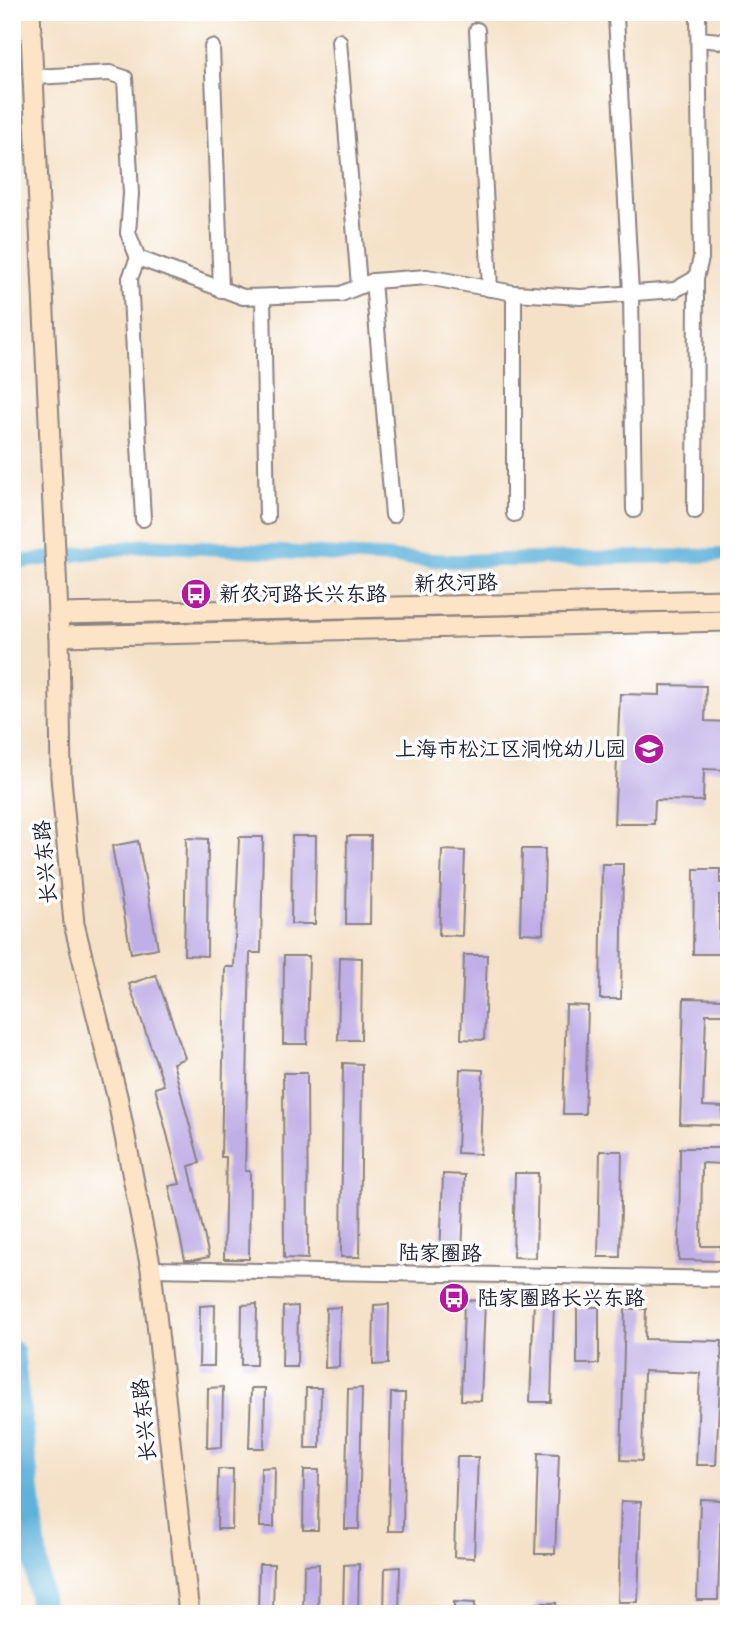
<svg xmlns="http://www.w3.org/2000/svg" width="741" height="1626" font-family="'Shantell Sans','LXGW WenKai TC',sans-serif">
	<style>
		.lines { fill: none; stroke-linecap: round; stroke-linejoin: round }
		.canal { stroke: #5fb2db; stroke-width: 14 }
		.river { stroke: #5fb2db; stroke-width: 24 }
		.building { fill: #c0afe7 }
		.street-casing { stroke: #8b8281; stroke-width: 18 }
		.secondary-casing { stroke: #8b8281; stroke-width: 23 }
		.street { stroke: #fff; stroke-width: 14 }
		.secondary { stroke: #fee4c6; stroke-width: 19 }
		.labels { text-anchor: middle; stroke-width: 7; stroke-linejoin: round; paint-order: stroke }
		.street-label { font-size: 21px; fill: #22223b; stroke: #fff }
		.poi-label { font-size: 21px; fill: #22223b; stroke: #fff; text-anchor: start }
	</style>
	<rect width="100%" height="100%" fill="#fff"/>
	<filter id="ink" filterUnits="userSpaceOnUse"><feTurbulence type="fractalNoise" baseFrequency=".0143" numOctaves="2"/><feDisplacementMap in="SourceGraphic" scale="14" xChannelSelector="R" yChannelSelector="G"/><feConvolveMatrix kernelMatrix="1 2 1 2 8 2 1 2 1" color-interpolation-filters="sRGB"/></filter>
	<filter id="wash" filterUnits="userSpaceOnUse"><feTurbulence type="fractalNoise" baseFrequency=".00686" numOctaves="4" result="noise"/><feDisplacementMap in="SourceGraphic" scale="28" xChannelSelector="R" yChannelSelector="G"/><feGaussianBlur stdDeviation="1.57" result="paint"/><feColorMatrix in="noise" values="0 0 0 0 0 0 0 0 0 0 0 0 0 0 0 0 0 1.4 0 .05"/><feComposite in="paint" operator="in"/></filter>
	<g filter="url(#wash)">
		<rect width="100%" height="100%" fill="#f4e1c7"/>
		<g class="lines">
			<path class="canal" d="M12,563L147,545L453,561L729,555"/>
			<path class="river" d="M12,1352L42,1614"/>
		</g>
		<g id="blocks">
			<g class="building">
				<path d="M660,685L706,686L705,721L729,722V770L704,769L703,801L655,800L654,824H614L620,694L660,695Z"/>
				<path d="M292,836H316L315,924H291Z"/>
				<path d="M347,836H371L370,924H346Z"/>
				<path d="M239,837H263L261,953H250L245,1171H250L249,1259H224L226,1157H221L225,967H234Z"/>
				<path d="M186,838L208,839L207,956L184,955Z"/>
				<path d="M138,841L158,948L131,953L112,846Z"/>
				<path d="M522,849H545L543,934L520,933Z"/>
				<path d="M442,850L465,851L462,936L439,935Z"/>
				<path d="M602,864H623L621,999H600Z"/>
				<path d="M694,869H720V883H727V895H719V938H725V954H693Z"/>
				<path d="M464,955H487L484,1040L461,1039Z"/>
				<path d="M284,956H309L307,1044H283Z"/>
				<path d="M340,957L362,958L361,1040H338Z"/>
				<path d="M156,975L185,1058L173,1063L200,1163L189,1166L209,1257L194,1260H185L169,1186L180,1184L155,1088L164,1085L129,984Z"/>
				<path d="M684,998L724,999V1014H706L703,1106L723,1107L722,1125L680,1124Z"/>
				<path d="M566,1005L588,1006L585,1114H563Z"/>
				<path d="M343,1063L362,1064L360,1257H341Z"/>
				<path d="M460,1069L483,1070L480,1154L457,1153Z"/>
				<path d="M283,1073H307L308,1259L284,1258Z"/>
				<path d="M680,1148H723V1164L702,1163L701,1246H721V1261L679,1260Z"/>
				<path d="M600,1151H622L620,1257H598Z"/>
				<path d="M515,1173H538L536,1258L513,1257Z"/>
				<path d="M443,1174L465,1175L462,1258H440Z"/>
				<path d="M464,1300L485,1301L481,1401L461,1400Z"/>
				<path d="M534,1302H554L551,1402H530Z"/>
				<path d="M257,1304L256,1365H241L242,1305Z"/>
				<path d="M389,1304L388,1364L373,1365L374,1305Z"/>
				<path d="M215,1305L214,1366H199L200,1306Z"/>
				<path d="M298,1306L297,1367H282L283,1307Z"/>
				<path d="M340,1307L339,1367L325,1368L326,1308Z"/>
				<rect x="577" y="1307" width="22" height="57"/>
				<path d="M625,1309H646L645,1339L722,1341L716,1465H696L700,1373L644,1371L642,1461L621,1460Z"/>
				<path d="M223,1387L222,1447L207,1448L208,1388Z"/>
				<path d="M251,1388H265L264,1448H249Z"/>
				<path d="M306,1388H321L320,1448H305Z"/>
				<path d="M362,1388L359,1529H345L348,1389Z"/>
				<path d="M391,1393H405L403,1531H388Z"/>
				<path d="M538,1453L559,1454L555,1554H535Z"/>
				<path d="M457,1457H478L474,1558L454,1557Z"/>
				<path d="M275,1467L274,1527H260L261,1468Z"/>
				<path d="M218,1469H233L232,1529H217Z"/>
				<path d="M304,1470H319L318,1530H303Z"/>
				<path d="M700,1499L721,1500L718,1600H697Z"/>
				<path d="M621,1501L641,1502L638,1602H618Z"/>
				<path d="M259,1564H274L273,1614H258Z"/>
				<path d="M319,1564L318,1614H303L304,1565Z"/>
				<path d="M359,1564L358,1614H343L344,1565Z"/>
				<path d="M400,1567L399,1614H384L385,1568Z"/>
				<path d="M454,1602L475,1603L474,1614H454Z"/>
				<rect x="536" y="1603" width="20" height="11"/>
			</g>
		</g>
	</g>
	<g filter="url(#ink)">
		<use href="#blocks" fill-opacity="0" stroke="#8b8281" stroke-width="2"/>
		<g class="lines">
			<g class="street-casing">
				<g id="street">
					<path d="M616,17L631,293L634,510"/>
					<path d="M477,30L490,289"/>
					<path d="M699,39L729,42"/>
					<path d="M339,41L359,286"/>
					<path d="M212,47L221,290"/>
					<path d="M34,77L110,73L125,78L131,194L128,233L138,258L243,297L341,294L373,281L427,277L514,293L581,297L675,290L696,278L701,258L698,12"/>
					<path d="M138,258L130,278L143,519"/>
					<path d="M373,281L393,515"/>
					<path d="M514,293V514"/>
					<path d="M263,298L267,517"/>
					<path d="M695,511L696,278"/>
					<path d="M151,1269L729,1279"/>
				</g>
			</g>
			<g class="secondary-casing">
				<g id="secondary">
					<path d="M30,12L59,636L61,777L74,924L117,1096L151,1269L189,1614"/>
					<path d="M58,614L729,600"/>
					<path d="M59,636L729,621"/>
				</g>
			</g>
			<use href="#street" class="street"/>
			<use href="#secondary" class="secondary"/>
		</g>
	</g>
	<defs>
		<g id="bus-disc" transform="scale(1.575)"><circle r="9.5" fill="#b5179e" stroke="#fff"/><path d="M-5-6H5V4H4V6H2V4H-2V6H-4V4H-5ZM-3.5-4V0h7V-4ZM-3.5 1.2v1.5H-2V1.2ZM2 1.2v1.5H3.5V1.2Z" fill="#fff"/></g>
		<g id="school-disc" transform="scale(1.575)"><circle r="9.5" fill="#b5179e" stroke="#fff"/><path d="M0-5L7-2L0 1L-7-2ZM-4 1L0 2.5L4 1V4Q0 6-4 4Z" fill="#fff"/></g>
	</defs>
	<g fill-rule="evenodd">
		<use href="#bus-disc" x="196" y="594"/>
		<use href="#school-disc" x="649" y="749"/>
		<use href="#bus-disc" x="454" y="1298"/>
	</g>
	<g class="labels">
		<g class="street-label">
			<text transform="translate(456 583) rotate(-1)" y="7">新农河路</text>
			<text transform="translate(45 862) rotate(-95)" y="7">长兴东路</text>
			<text transform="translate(440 1253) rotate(1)" y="7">陆家圈路</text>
			<text transform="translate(144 1420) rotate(-96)" y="7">长兴东路</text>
		</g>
		<g class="poi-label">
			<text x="219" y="601">新农河路长兴东路</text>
			<text x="626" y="756" text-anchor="end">上海市松江区洞悦幼儿园</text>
			<text x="477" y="1305">陆家圈路长兴东路</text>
		</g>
	</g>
	<rect width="741" height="1626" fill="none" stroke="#fff" stroke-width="42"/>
</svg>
